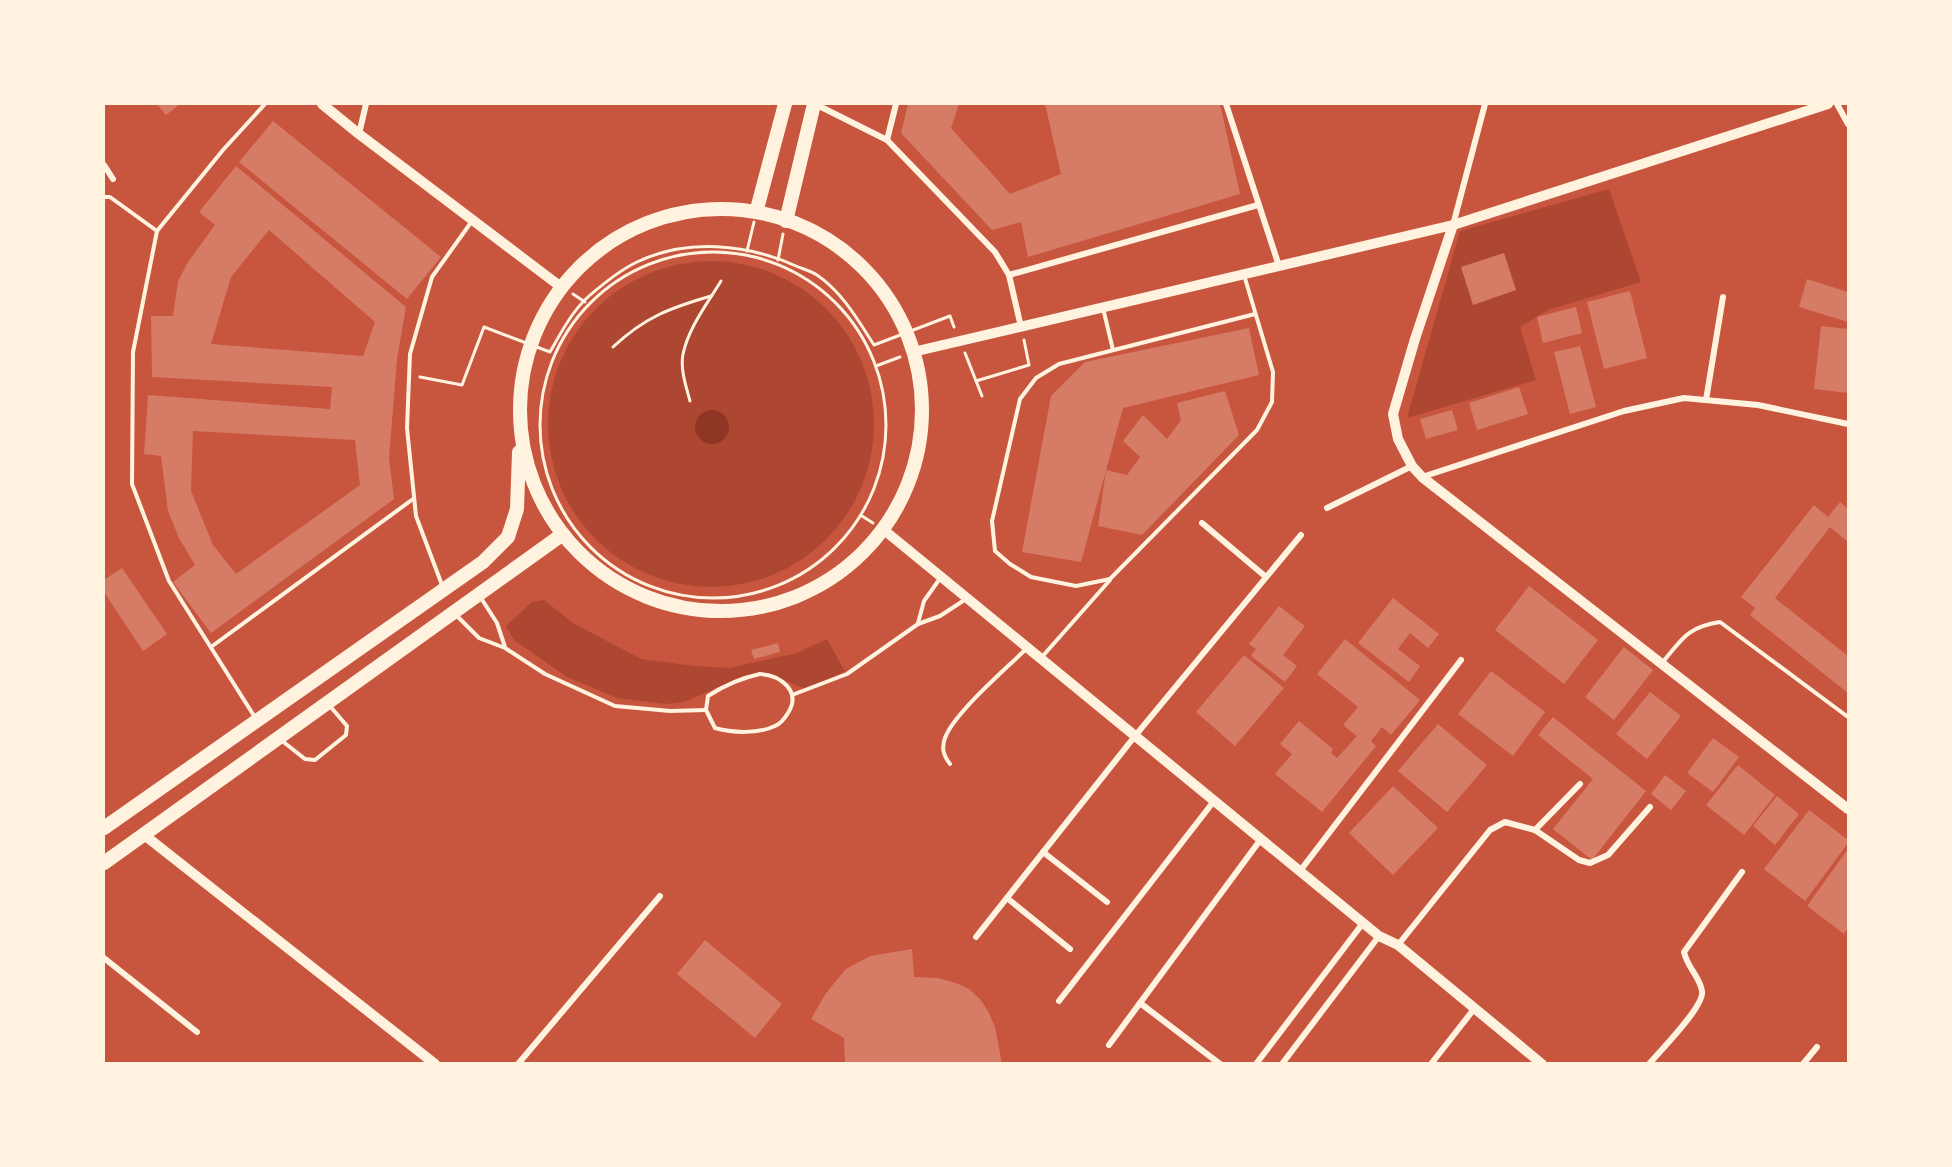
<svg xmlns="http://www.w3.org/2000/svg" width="1952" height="1167" font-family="Quicksand,sans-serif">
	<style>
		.green { fill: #ae4732 }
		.water { fill: #8f3625 }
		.building { fill: #d67c66; fill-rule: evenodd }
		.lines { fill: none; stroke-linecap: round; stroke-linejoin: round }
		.path { stroke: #fff3e0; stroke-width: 3 }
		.service { stroke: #fff3e0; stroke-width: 4 }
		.minor { stroke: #fff3e0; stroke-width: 6 }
		.tertiary { stroke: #fff3e0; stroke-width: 10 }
		.primary { stroke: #fff3e0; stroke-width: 14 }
	</style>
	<rect width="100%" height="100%" fill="#c8553d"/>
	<g class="green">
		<path d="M1609,189L1641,282L1548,310L1520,327L1536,380L1407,418L1460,231Z"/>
		<circle cx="711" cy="424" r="163"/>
		<path d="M544,600L573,623L641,659L694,666L729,668L797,653L827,639L845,671L808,690L773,676L748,678L725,684L684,702L666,704L617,698L567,677L514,640L506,626L532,602Z"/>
	</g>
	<circle class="water" cx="712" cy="427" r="17"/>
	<g class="building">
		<path d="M157,104H180L166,115Z"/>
		<path d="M908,104H959L951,128L1010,194L1061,174L1045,104H1220L1240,194L1028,257L1021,222L992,230L901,133Z"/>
		<path d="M273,121L441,257L407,299L239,162Z"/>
		<path d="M236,166L406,307L397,359L389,458L394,499L211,633L173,582L195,565L179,538L168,511L161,456L144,454L148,395L330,409L332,387L152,377L151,316H173L178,281L188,262L215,225L199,212ZM269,230L375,322L363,356L211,344L231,277ZM193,431L355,440L360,485L236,574L213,545L191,491Z"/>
		<path d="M1504,253L1516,290L1473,305L1461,267Z"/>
		<path d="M1807,279L1848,292V322L1799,307Z"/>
		<path d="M1630,291L1647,358L1604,369L1587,302Z"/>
		<path d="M1576,307L1582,333L1543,343L1537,317Z"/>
		<path d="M1821,326L1848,329V393L1814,389Z"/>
		<path d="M1249,328L1259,375L1123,408L1081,562L1022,552L1051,396L1085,362Z"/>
		<path d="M1580,346L1596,407L1570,414L1554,352Z"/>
		<path d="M1519,387L1528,414L1477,430L1469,403Z"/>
		<path d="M1225,391L1239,435L1142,535L1098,526L1106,470L1127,475L1140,457L1123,441L1143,415L1167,439L1181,420L1177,403Z"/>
		<path d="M1452,410L1458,430L1426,439L1420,419Z"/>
		<path d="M1840,502L1848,509V542L1830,527L1775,598L1848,656V693L1750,615L1755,608L1741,597L1814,505L1828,517Z"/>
		<path d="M122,568L167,634L143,651L104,592V580Z"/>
		<path d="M1529,586L1598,640L1564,684L1495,630Z"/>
		<path d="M1393,598L1439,634L1428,648L1410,633L1398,649L1420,666L1409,682L1358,643Z"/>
		<path d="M1279,606L1305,626L1283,655L1297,666L1285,682L1251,656L1256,649L1249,644Z"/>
		<path d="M1345,639L1420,700L1391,735L1382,727L1371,741L1376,746L1322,812L1275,774L1292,754L1280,744L1299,721L1333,749L1331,753L1337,758L1357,736L1343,725L1358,707L1317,674Z"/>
		<path d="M778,643L780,652L754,659L751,650Z"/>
		<path d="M1624,647L1653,670L1614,720L1585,697Z"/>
		<path d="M1244,655L1284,688L1235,746L1196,712Z"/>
		<path d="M1491,671L1545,712L1513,756L1458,714Z"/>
		<path d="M1650,692L1681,716L1647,759L1616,734Z"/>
		<path d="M1553,717L1646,791L1592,860L1553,829L1593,779L1538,735Z"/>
		<path d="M1438,724L1487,765L1447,812L1398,771Z"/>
		<path d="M1713,738L1739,757L1713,792L1687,773Z"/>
		<path d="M1738,765L1775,795L1744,835L1706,805Z"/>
		<path d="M1665,775L1686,791L1671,810L1651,794Z"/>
		<path d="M1393,786L1438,828L1393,875L1349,833Z"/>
		<path d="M1777,796L1799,814L1775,845L1753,826Z"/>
		<path d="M1809,810L1848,840V843L1805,901L1764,869Z"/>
		<path d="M1848,849V928L1844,934L1807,906Z"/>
		<path d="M705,940L782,1004L755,1038L677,974Z"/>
		<path d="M912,949L914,977L938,978L956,983L969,989L980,999L988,1011L995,1027L1002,1064H845L844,1038L811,1019L826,993L846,969L870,956Z"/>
	</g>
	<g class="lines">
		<g class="path">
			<path d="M747,251L754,222"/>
			<circle cx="713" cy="425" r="173"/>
			<path d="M778,260L783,234"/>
			<path d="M573,294L585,302"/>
			<path d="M613,347C645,317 670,308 711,296"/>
			<path d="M965,353L982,396"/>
			<path d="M876,366L900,357"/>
			<path d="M420,377L462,385L484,327L550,352C561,333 572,311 589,296C603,284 620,270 637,262C687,238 747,244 796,266C803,269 811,271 817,275C842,292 858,320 874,345L950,316L954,327"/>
			<path d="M976,381L1029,365L1024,340"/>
			<path d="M690,401C686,386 680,369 683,354C689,327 707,304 721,281"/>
			<path d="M862,516L873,523"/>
		</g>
		<g class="service">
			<path d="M104,197H110L157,231"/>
			<path d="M1244,275L1273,372L1272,402L1257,430L1110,579L1076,586L1031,577L1010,564L995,551L992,521L1020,399L1036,378L1059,364L1255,314"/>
			<path d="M1103,308L1113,350"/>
			<path d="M442,585L416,516L407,428L410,354L432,277L472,221"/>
			<path d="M481,598L497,623L505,647"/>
			<path d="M455,614L479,638L505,648L545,674L615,706L670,711L706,710"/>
			<path d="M918,623L924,601L941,577"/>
			<path d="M211,647L413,499"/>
			<path d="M1041,658L1110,580"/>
			<path d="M1662,663C1682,639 1687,627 1720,622L1848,717"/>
			<path d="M760,674C780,675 802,691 788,713C785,718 780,724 775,726C758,734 733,733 715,728L706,710L708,696C725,685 741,678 760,674Z"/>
			<path d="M792,695L847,674L918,624L940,616L966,599"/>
			<path d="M256,719L169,581L132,484L133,352L157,231L223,150L265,104"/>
			<path d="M281,740L305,759L315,760L346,735L347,726L329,705"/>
			<path d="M950,764C944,756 941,749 945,738C954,713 1006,669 1027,648"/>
		</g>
		<g class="minor">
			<path d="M815,104L887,140L995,252L1009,275L1021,327"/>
			<path d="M1226,104L1279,266"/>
			<path d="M1837,104L1848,124"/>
			<path d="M359,134L366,104"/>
			<path d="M887,140L896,104"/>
			<path d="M104,165L113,179"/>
			<path d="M1453,225L1485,104"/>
			<path d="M1009,275L1258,205"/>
			<path d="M1706,400L1723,297"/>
			<path d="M1422,477L1624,411L1684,398L1758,405L1848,424"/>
			<path d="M1327,508L1412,466"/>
			<path d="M1202,523L1266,577"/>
			<path d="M1535,830L1580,784"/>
			<path d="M1043,852L1107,902"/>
			<path d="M1300,871L1461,660"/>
			<path d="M1007,898L1070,949"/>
			<path d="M976,937L1135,736L1301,535"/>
			<path d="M1398,945L1490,830L1505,822L1535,830L1579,860L1590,863L1608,855L1650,807"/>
			<path d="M104,958L197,1032"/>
			<path d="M1059,1001L1214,801"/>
			<path d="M1140,1003L1220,1064"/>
			<path d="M1109,1045L1261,839"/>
			<path d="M518,1064L660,896"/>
			<path d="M1256,1064L1363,923"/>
			<path d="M1282,1064L1379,936"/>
			<path d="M1431,1064L1474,1009"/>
			<path d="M1649,1064C1660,1051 1705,1006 1702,991C1700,977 1687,967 1684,952L1742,872"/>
			<path d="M1803,1064L1817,1047"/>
		</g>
		<g class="tertiary">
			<path d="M322,104L359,134L561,287"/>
			<path d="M1453,225L1415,339L1393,414L1398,439L1412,466L1422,477L1848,809"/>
			<path d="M913,352L1453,225L1828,104"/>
			<path d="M884,530L1379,936L1398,945L1542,1064"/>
			<path d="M143,834L435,1064"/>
		</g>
		<g class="primary">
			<path d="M757,209L785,104"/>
			<circle cx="721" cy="410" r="201"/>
			<path d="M786,221L814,104"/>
			<path d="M104,828L483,562L508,537L517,509L519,452"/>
			<path d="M104,863L563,534"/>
		</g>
	</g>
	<rect width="1952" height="1167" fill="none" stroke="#fff3e0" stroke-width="210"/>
</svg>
